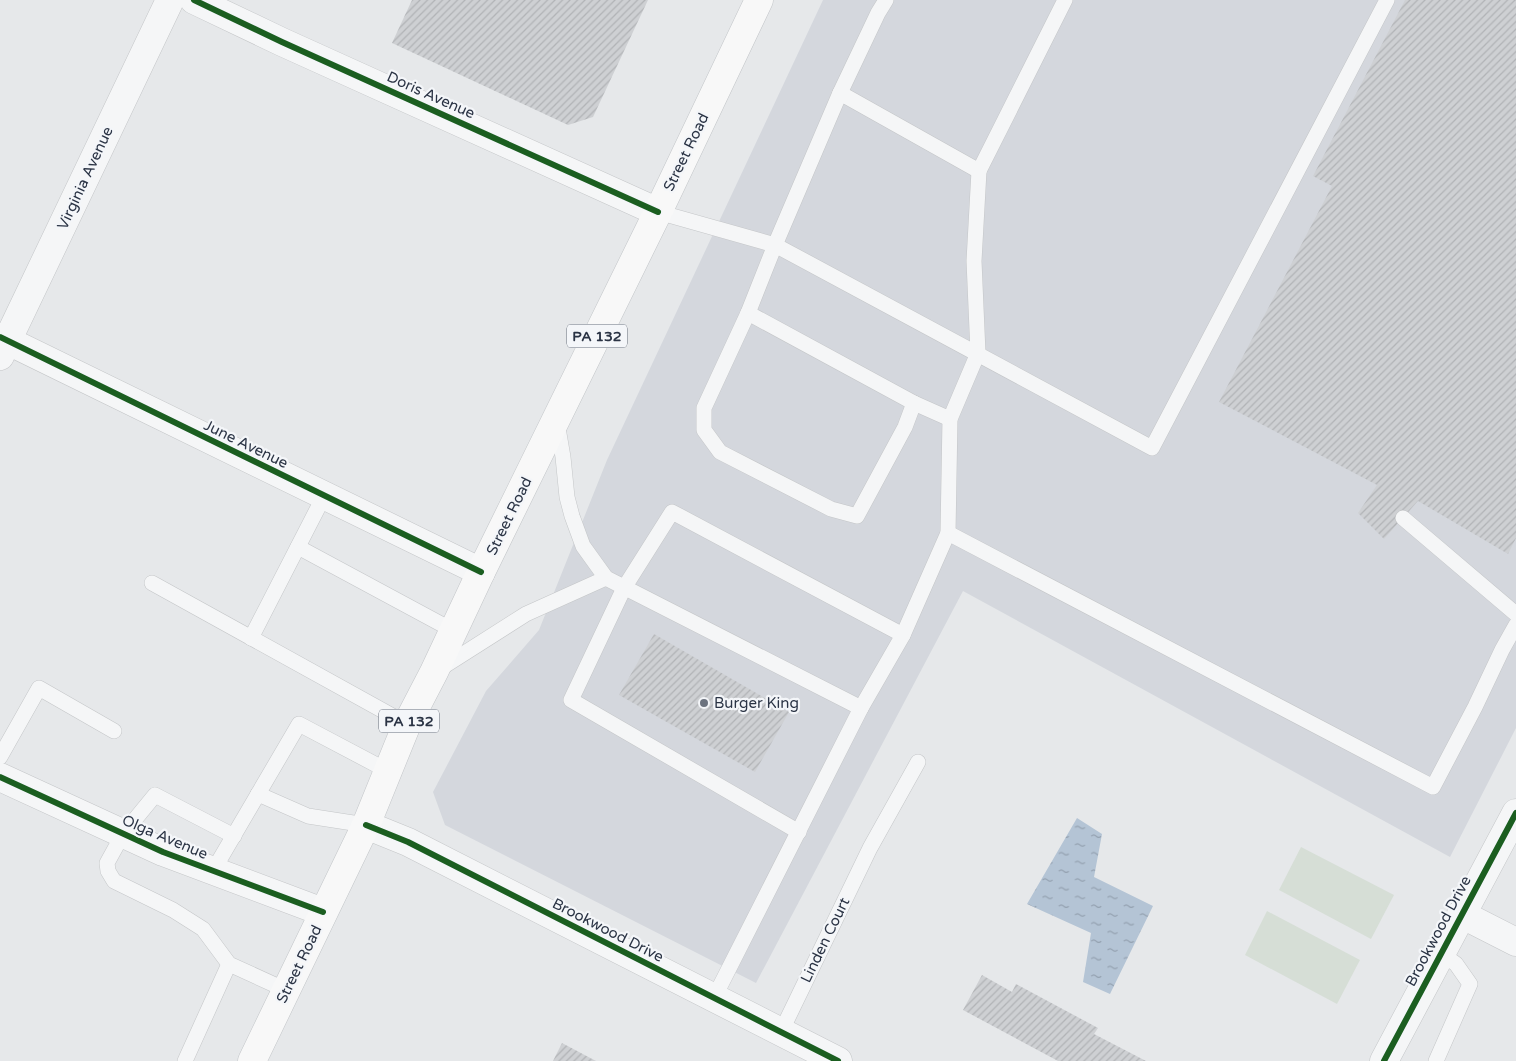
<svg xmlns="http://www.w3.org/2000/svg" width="1516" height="1061" font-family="'Varela Round',sans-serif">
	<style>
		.built { fill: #d4d7dd }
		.green { fill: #d6ded6 }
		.water { fill: url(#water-ripples) }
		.building { fill: url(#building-hatch) }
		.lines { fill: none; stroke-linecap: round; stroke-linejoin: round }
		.lane-casing { stroke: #c4c6c8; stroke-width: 16 }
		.street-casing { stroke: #c4c6c8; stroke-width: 29 }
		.primary-casing { stroke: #c2c5c8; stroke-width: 29 }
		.lane { stroke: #f5f6f7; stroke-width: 15 }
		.street { stroke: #f5f6f7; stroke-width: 28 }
		.primary { stroke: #f8f8f8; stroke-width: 28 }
		.cycleway-casing { stroke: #f4f6f9; stroke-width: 9 }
		.cycleway { stroke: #1b5e20; stroke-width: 6 }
		.poi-dot { fill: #6c737f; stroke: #f4f6f9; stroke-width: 2 }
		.labels { text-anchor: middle; stroke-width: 4.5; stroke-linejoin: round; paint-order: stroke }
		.shield { fill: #f4f6f9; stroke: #676e7b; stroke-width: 1 }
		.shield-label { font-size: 14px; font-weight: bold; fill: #2b3445 }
		.street-label { font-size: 15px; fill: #2b3445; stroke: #f4f6f9 }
		.poi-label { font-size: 15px; fill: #2b3445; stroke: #f4f6f9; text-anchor: start }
	</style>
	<defs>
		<pattern id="water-ripples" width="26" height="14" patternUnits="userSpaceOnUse" patternTransform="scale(1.25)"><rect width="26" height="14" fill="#b4c4d5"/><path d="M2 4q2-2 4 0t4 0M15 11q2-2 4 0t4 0" fill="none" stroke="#93a0af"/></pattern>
		<pattern id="building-hatch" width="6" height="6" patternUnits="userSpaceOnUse" patternTransform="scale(1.25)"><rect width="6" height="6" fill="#ced0d3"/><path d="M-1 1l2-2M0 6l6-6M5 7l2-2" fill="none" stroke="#b1b3b6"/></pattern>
	</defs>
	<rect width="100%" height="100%" fill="#e6e8ea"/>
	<path class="built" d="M823,0H1516V728L1450,857L963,591L756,983L445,825L433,792L486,691L539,630L607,460Z"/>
	<g class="green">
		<path d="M1301,847L1394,895L1371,939L1279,890Z"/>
		<path d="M1267,911L1360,960L1337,1004L1245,955Z"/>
	</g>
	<path class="water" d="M1077,818L1102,834L1094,877L1153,906L1110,994L1083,982L1091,933L1027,904Z"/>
	<g class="building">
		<path d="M412,0H648L593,117L568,125L392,43Z"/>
		<path d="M1405,0H1516V538L1508,554L1418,501L1384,539L1358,513L1377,485L1219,402L1332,186L1313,176Z"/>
		<path d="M654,634L789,712L755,772L619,695Z"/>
		<path d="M982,975L1012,992L1016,984L1098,1028L1094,1034L1146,1061H1058L963,1010Z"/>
		<path d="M562,1043L596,1061H553Z"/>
	</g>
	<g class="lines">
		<g class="lane-casing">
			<g id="lane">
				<path d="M840,93L878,13L886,0"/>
				<path d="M658,212L775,245L1152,448L1387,0"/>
				<path d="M748,313L914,403L950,419"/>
				<path d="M914,403L905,427L857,516L831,509L720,452L704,430V408L748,313L775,245L840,93L979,171L1065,0"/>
				<path d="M557,422L563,457L567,497L572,516L583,546L606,578L861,708"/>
				<path d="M1403,518L1516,614"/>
				<path d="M948,533L1433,787L1475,707L1502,650L1516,625"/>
				<path d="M298,547L454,631"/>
				<path d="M152,583L407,724"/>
				<path d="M251,638L324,496"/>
				<path d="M438,670L526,614L606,578"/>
				<path d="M0,757L39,688L114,731"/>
				<path d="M258,794L308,816L366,825"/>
				<path d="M799,832L571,700L624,588L672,512L903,635"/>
				<path d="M234,836L155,795L123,834L107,863L108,871L114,881L173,910L203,929L229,964L286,990"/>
				<path d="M213,871L299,724L388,771"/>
				<path d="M714,998L861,708L903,635L948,533L950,419L978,353L974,261L979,171"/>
				<path d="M781,1032L870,848L918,762"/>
				<path d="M185,1061L229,964"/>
				<path d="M1436,1061L1470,984L1456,964L1441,953"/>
			</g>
		</g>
		<g class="street-casing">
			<g id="street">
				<path d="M194,0L282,42L658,212"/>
				<path d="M0,337L481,572"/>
				<path d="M0,356L170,0"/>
				<path d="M0,777L163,852L323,912"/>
				<path d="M366,825L408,842L838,1061"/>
				<path d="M1461,914L1516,942"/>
				<path d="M1384,1061L1516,813"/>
			</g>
		</g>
		<g class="primary-casing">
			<path id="primary" d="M252,1061L366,825L407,724L434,672L481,572L658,212L759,0"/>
		</g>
		<use href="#lane" class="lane"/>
		<use href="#street" class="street"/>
		<use href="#primary" class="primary"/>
		<g class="cycleway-casing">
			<g id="cycleway">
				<path d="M194,0L282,42L658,212"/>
				<path d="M0,337L481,572"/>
				<path d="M0,777L163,852L323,912"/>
				<path d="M366,825L408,842L838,1061"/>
				<path d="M1384,1061L1516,813"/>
			</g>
		</g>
		<use href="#cycleway" class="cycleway"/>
	</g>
	<circle class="poi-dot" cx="704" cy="703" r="5"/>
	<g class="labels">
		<g class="shield">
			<rect x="567" y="324.5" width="60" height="23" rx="4"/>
			<rect x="379" y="709.5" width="60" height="23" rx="4"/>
		</g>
		<g class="shield-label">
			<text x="597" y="341">PA 132</text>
			<text x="409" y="726">PA 132</text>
		</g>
		<g class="street-label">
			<text transform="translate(431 95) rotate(24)" y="5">Doris Avenue</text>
			<text transform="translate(686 152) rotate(-64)" y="5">Street Road</text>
			<text transform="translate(85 178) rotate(-65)" y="5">Virginia Avenue</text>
			<text transform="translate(246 444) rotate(26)" y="5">June Avenue</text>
			<text transform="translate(509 516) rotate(-64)" y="5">Street Road</text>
			<text transform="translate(165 837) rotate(23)" y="5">Olga Avenue</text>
			<text transform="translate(608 930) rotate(27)" y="5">Brookwood Drive</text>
			<text transform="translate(1438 931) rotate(-62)" y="5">Brookwood Drive</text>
			<text transform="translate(825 940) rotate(-64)" y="5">Linden Court</text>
			<text transform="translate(299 964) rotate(-64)" y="5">Street Road</text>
		</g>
		<g class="poi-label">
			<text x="714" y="708">Burger King</text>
		</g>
	</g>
</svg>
